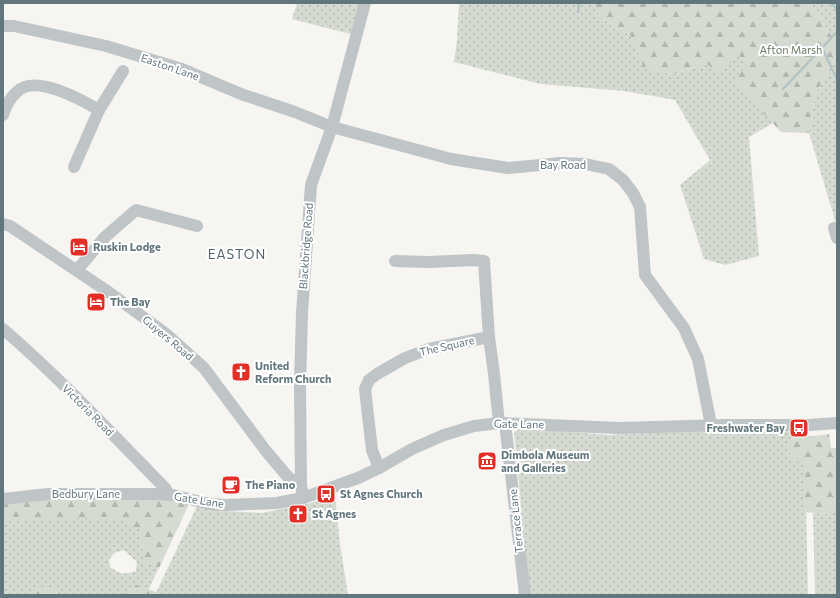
<svg xmlns="http://www.w3.org/2000/svg" width="840" height="598" font-family="Commissioner,sans-serif">
	<style>
		.grass { fill: url(#grass-dots); fill-rule: evenodd }
		.forest { fill: url(#forest-firs) }
		.lines { fill: none; stroke-linecap: round; stroke-linejoin: round }
		.stream { stroke: #b4c4c6; stroke-width: 2.5 }
		.minor { stroke: #bfc4c6; stroke-width: 12 }
		.labels { text-anchor: middle; stroke-width: 4; stroke-linejoin: round; paint-order: stroke }
		.park-label { font-size: 11px; fill: #6c7b64; stroke: #fff }
		.street-label { font-size: 11px; fill: #61767d; stroke: #fff }
		.poi-label { font-size: 11px; font-weight: bold; fill: #61767d; stroke: #fff; text-anchor: start }
		.quarter-label { font-size: 13px; letter-spacing: 1px; fill: #536369; stroke: #fff }
	</style>
	<defs>
		<pattern id="grass-dots" width="8" height="8" patternUnits="userSpaceOnUse"><rect width="8" height="8" fill="#d6dbd1"/><path d="M2 2h.1M6 6h.1" fill="none" stroke="#b1b6af" stroke-width="1.8" stroke-linecap="round"/></pattern>
		<pattern id="forest-firs" width="22" height="20" patternUnits="userSpaceOnUse"><rect width="22" height="20" fill="#d6dbd1"/><path d="M5 1l3.5 6h-7zM16 11l3.5 6h-7z" fill="#b1b6af"/></pattern>
	</defs>
	<rect width="100%" height="100%" fill="#f6f5f2"/>
	<g class="grass">
		<path d="M297,3H363L354,35L292,19Z"/>
		<path d="M459,3H592L600,17L630,35L645,68L673,74L738,55L750,61L749,96L773,123L749,137L759,256L725,265L704,259L680,185L710,160L675,100L624,91L541,84L454,62L457,40Z"/>
		<path d="M810,3H837V44Z"/>
		<path d="M837,54V227L809,133L815,96Z"/>
		<path d="M805,427L802,437L788,439L805,462L808,595H530L514,432L521,428L608,435L703,430Z"/>
		<path d="M335,495L340,544L348,595H155L197,506L225,511L262,513L310,503Z"/>
		<path d="M169,497L170,544L146,595H3V501ZM124,550L137,562L136,571C124,575 120,574 110,567L109,560L114,553Z"/>
		<path d="M837,506V595H815L813,513L828,514Z"/>
	</g>
	<g class="forest">
		<path d="M592,3H810L837,44V54L815,96L809,133L781,132L760,109L734,79L750,61L738,56L719,73L707,64L673,74L644,68L630,35L600,17Z"/>
		<path d="M829,434L831,448H837V506L828,514L805,512V462H791L788,439Z"/>
		<path d="M52,496L169,497L189,504L159,568L145,563L141,544V530L122,520L89,518L47,519L13,522L3,520V501Z"/>
		<path d="M136,585L162,594L161,595H124Z"/>
		<path d="M36,586L57,588L61,595H29Z"/>
	</g>
	<g class="lines">
		<g class="stream">
			<path d="M831,3L837,9"/>
			<path d="M578,12L579,3"/>
			<path d="M822,48L837,79"/>
			<path d="M783,89L837,32"/>
		</g>
		<g class="minor">
			<path d="M3,26H14L106,46L182,69L241,94L295,112L332,127L451,159L508,168L561,163L585,164L609,169L623,180L633,193L640,207L645,275L684,328L698,359L711,425"/>
			<path d="M3,115C6,105 10,97 18,91C36,74 82,100 99,110L123,71"/>
			<path d="M74,167L99,110"/>
			<path d="M3,224L10,226L110,293L165,333L204,368L266,451L288,477L295,482L301,485"/>
			<path d="M834,228L837,238"/>
			<path d="M395,261L429,262L473,260L484,261L489,337"/>
			<path d="M77,270L105,237L136,210L197,226"/>
			<path d="M3,329C60,378 112,434 165,488L169,495"/>
			<path d="M505,423L525,595"/>
			<path d="M379,468L372,450L365,389L369,380L377,374L405,358L429,349L489,337L494,374L499,423"/>
			<path d="M303,498L301,485L300,385L302,313L311,185L332,127L365,3"/>
			<path d="M3,499L48,494H159L173,495L210,504L226,505L277,503L303,498L358,478L379,468L412,449L444,435L474,426L499,423L619,428L723,425H809L837,423"/>
		</g>
	</g>
	<defs>
		<g id="hotel-square" transform="scale(1)"><rect x="-9" y="-9" width="18" height="18" rx="4" fill="#e32f25" stroke="#fff"/><path d="M-6-4.5h1.5V1H6V5H4.5V3h-9V5H-6ZM-4 0a1.8 1.8 0 1 1 3.6 0ZM.5 0V-2.5h3Q6-2.5 6 0Z" fill="#fff"/></g>
		<g id="church-square" transform="scale(1)"><rect x="-9" y="-9" width="18" height="18" rx="4" fill="#e32f25" stroke="#fff"/><path d="M-1.2-6h2.4v3.5h3.3v2.4h-3.3V6h-2.4V-.1h-3.3v-2.4h3.3Z" fill="#fff"/></g>
		<g id="bus-square" transform="scale(1)"><rect x="-9" y="-9" width="18" height="18" rx="4" fill="#e32f25" stroke="#fff"/><path d="M-5-6H5V4H4V6H2V4H-2V6H-4V4H-5ZM-3.5-4V0h7V-4ZM-3.5 1.2v1.5H-2V1.2ZM2 1.2v1.5H3.5V1.2Z" fill="#fff"/></g>
		<g id="museum-square" transform="scale(1)"><rect x="-9" y="-9" width="18" height="18" rx="4" fill="#e32f25" stroke="#fff"/><path d="M0-6L6-3V-2H-6V-3ZM-5-1h2V3h-2ZM-1-1h2V3h-2ZM3-1h2V3H3ZM-6 4H6V6H-6Z" fill="#fff"/></g>
		<g id="cafe-square" transform="scale(1)"><rect x="-9" y="-9" width="18" height="18" rx="4" fill="#e32f25" stroke="#fff"/><path d="M-5.5-4.5H6V0H3Q3 3.5 0 3.5H-2.5Q-5.5 3.5-5.5 0ZM3-3.2v2h1.7v-2ZM-6 4.5H4V6H-6Z" fill="#fff"/></g>
	</defs>
	<g fill-rule="evenodd">
		<use href="#hotel-square" x="79" y="247"/>
		<use href="#hotel-square" x="96" y="302"/>
		<use href="#church-square" x="241" y="372"/>
		<use href="#bus-square" x="799" y="428"/>
		<use href="#museum-square" x="487" y="461"/>
		<use href="#cafe-square" x="231" y="485"/>
		<use href="#bus-square" x="326" y="494"/>
		<use href="#church-square" x="298" y="514"/>
	</g>
	<g class="labels">
		<g class="park-label">
			<text x="791" y="54">Afton Marsh</text>
		</g>
		<g class="street-label">
			<text transform="translate(170 67) rotate(19)" y="4">Easton Lane</text>
			<text x="563" y="169">Bay Road</text>
			<text transform="translate(306 246) rotate(-86)" y="4">Blackbridge Road</text>
			<text transform="translate(168 338) rotate(40)" y="4">Guyers Road</text>
			<text transform="translate(447 346) rotate(-13)" y="4">The Square</text>
			<text transform="translate(88 410) rotate(45)" y="4">Victoria Road</text>
			<text transform="translate(519 424) rotate(1)" y="4">Gate Lane</text>
			<text x="86" y="498">Bedbury Lane</text>
			<text transform="translate(199 500) rotate(9)" y="4">Gate Lane</text>
			<text transform="translate(516 521) rotate(-96)" y="4">Terrace Lane</text>
		</g>
		<g class="poi-label">
			<text x="93" y="251">Ruskin Lodge</text>
			<text x="110" y="306">The Bay</text>
			<text x="255" y="370">United<tspan x="255" dy="13">Reform Church</tspan></text>
			<text x="785" y="432" text-anchor="end">Freshwater Bay</text>
			<text x="501" y="459">Dimbola Museum<tspan x="501" dy="13">and Galleries</tspan></text>
			<text x="245" y="489">The Piano</text>
			<text x="340" y="498">St Agnes Church</text>
			<text x="312" y="518">St Agnes</text>
		</g>
		<g class="quarter-label">
			<text x="237" y="259">EASTON</text>
		</g>
	</g>
	<rect width="840" height="598" fill="none" stroke="#61767d" stroke-width="8"/>
</svg>
